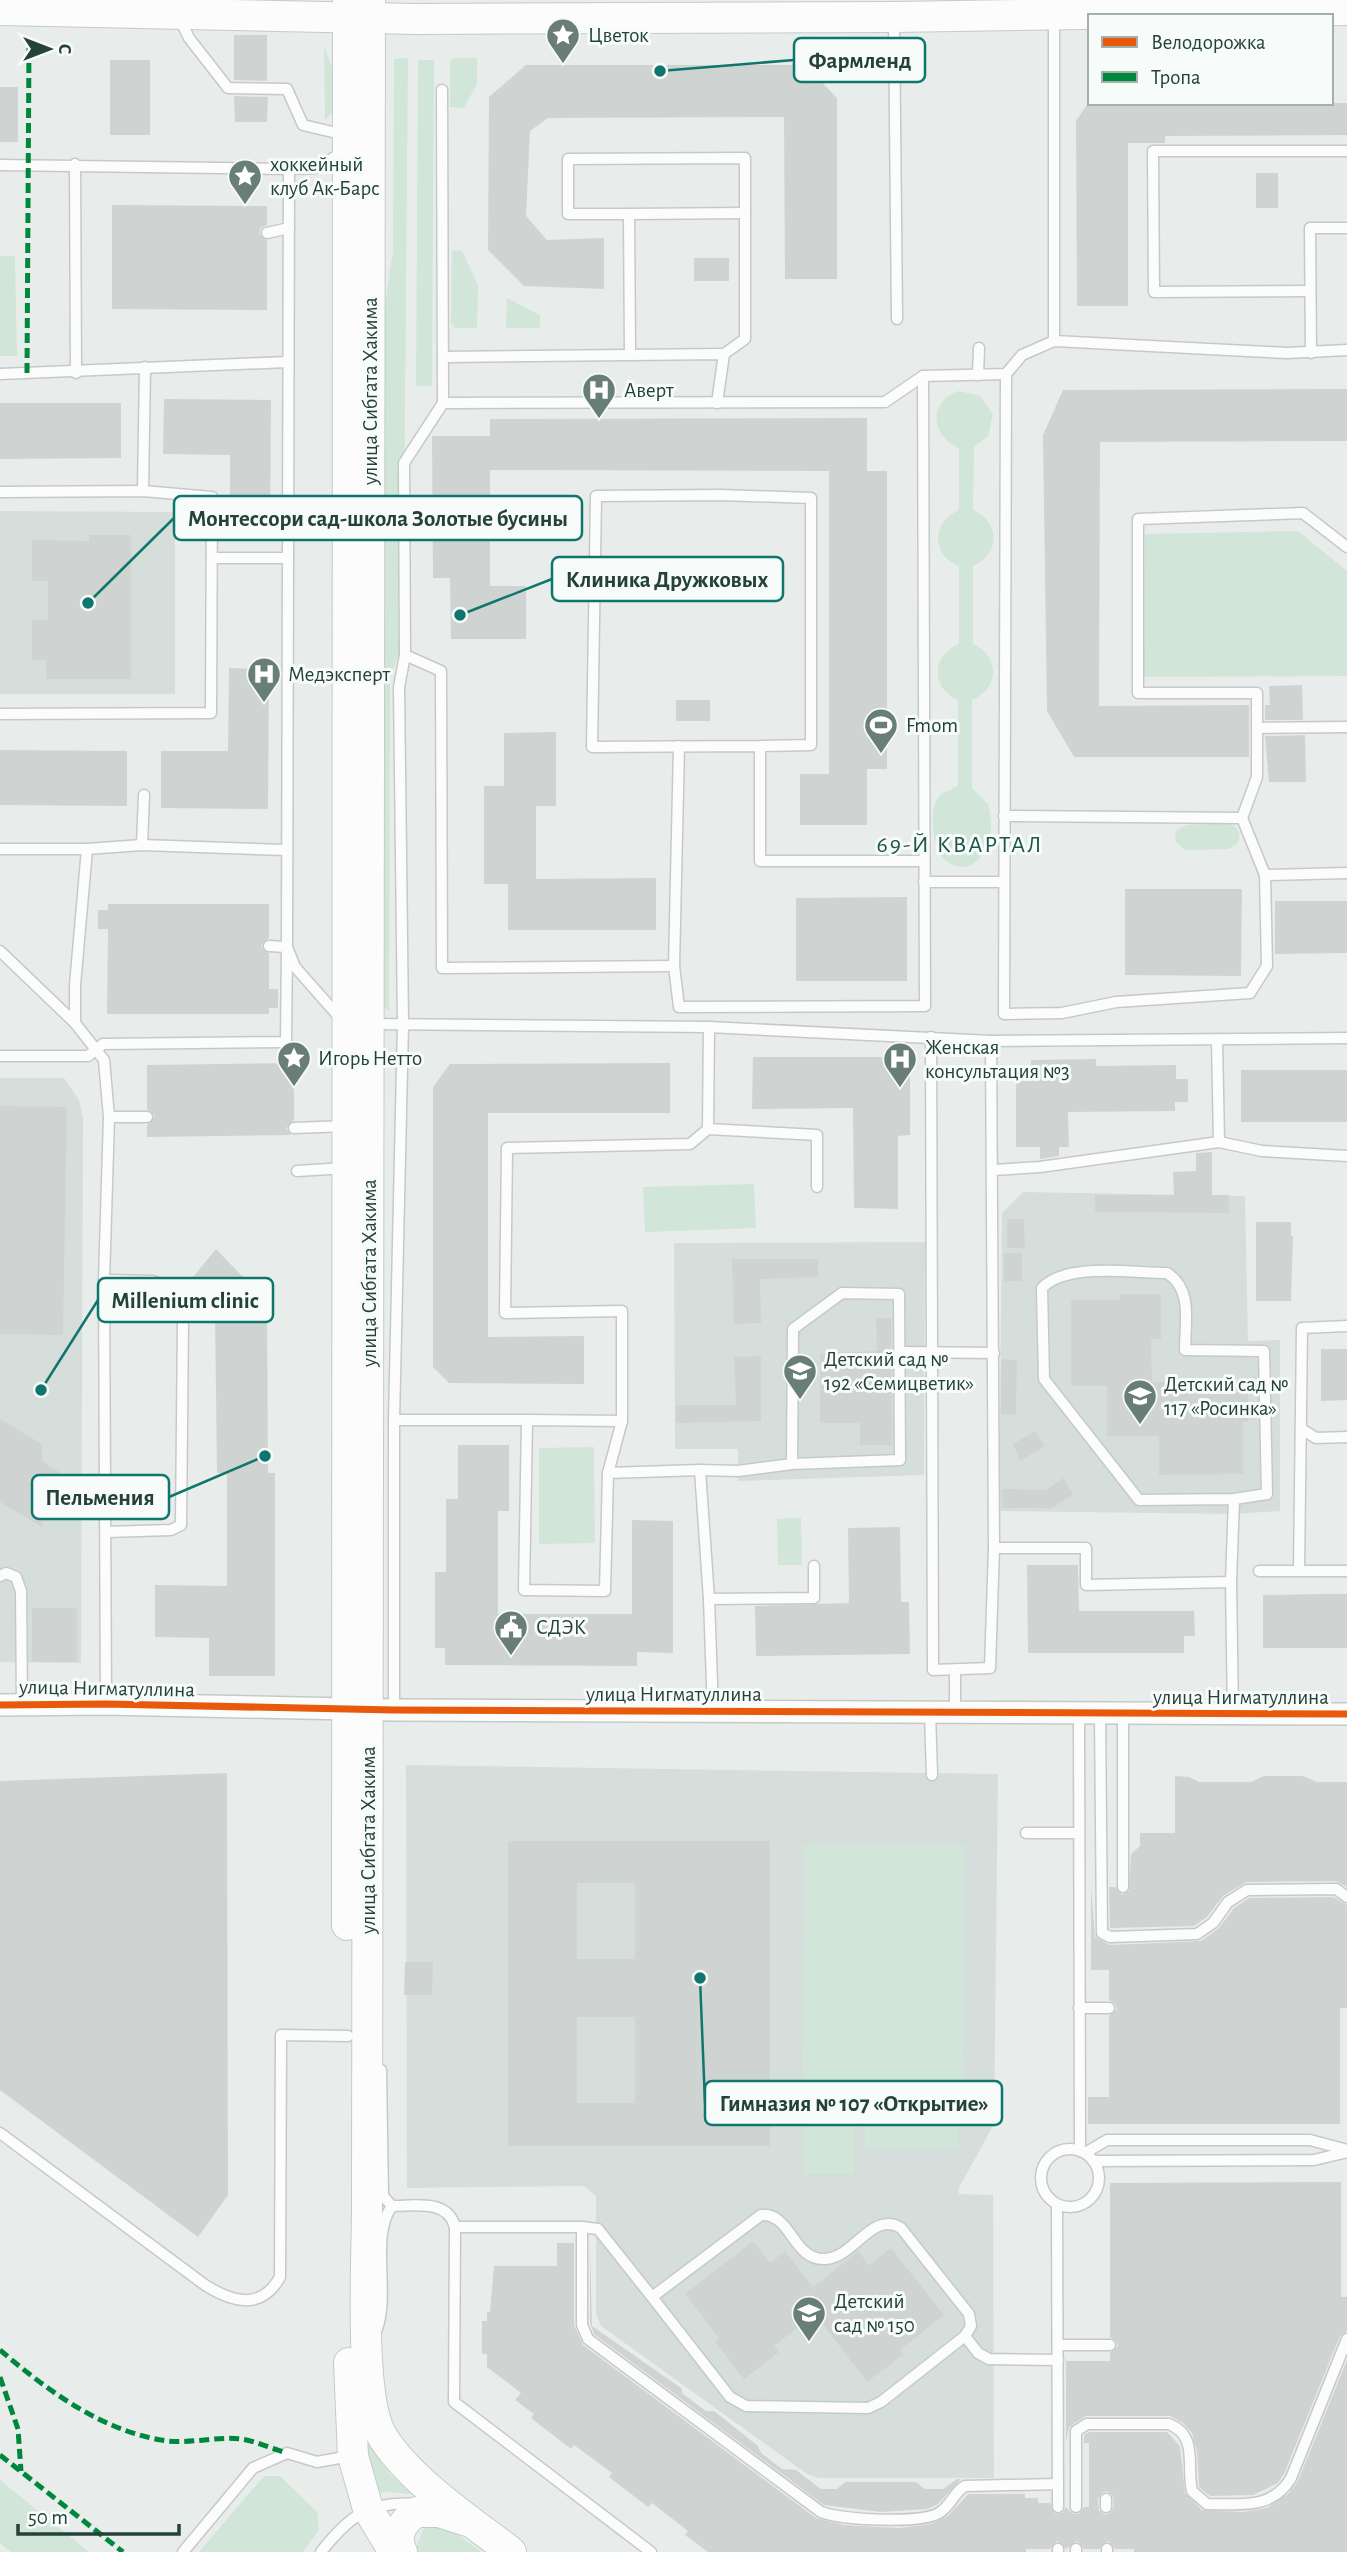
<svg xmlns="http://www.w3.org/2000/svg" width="1347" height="2552" font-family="'Alegreya Sans',sans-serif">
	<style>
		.built { fill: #d6dedb }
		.green { fill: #d1e6d8 }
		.building { fill: #cfd4d2; fill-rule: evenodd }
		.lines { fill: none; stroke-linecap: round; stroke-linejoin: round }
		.service-casing { stroke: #c5cac8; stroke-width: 13 }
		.minor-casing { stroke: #c5cac8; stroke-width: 24 }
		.secondary-casing { stroke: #c3cbc8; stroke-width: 32 }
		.service { stroke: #fcfcfc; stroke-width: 10 }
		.minor { stroke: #fcfcfc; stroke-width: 21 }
		.secondary { stroke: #fcfcfc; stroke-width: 30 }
		.quiet { stroke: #00873e; stroke-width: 5; stroke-dasharray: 10 5; stroke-linecap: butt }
		.cycleway-casing { stroke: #f7fbf9; stroke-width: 11 }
		.cycleway { stroke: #e8590c; stroke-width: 7 }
		.labels { text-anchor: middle; stroke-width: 6; stroke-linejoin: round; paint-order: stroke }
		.poi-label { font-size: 21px; fill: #24423a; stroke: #f7fbf9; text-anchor: start }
		.street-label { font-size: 21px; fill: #24423a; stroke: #f7fbf9 }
		.quarter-label { font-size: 24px; letter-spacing: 2px; fill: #1f5548; stroke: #f7fbf9 }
		.leader { fill: none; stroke: #0f766e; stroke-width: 2.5 }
		.callout-dot { fill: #0f766e; stroke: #f7fbf9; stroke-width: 2.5 }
		.callout { fill: #f7fbf9; stroke: #0f766e; stroke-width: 2.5 }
		.callout-label { font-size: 23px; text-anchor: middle; font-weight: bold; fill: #24423a }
	</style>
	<rect width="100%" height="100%" fill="#e8edeb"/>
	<g class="built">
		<path d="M0,511L175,512V694H0Z"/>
		<path d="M0,1078H64L79,1100L83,1118L81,1663L0,1662Z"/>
		<path d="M1023,1192L1245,1196L1248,1341L1280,1340V1511L1233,1514L999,1511L1002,1213Z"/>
		<path d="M925,1242L924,1475L738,1481V1449H675L674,1243Z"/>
		<path d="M406,1765L998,1774L994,2124L959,2188V2194L993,2195L994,2478H818L807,2474L601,2326L596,2314V2196L584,2186L407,2188Z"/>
	</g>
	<g class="green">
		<path d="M324,46L334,73V111L325,120Z"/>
		<path d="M408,58L403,641L390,679L389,1011L381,1005L383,316L393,251L394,59Z"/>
		<path d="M454,58H477V84L464,108L450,107V61Z"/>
		<path d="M418,60H434L432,386H416Z"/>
		<path d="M452,250L462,251L478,285L477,328H455L451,323Z"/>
		<path d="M0,256H15L17,356H0Z"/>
		<path d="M507,298L540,315V328H506Z"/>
		<path d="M959,391L980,396L993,414L988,436L974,447L973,510C1001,522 1000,554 973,566V644C1000,656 1000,689 972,700V788L988,804C1006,873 936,893 933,825C932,812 933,804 941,794L958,786V700C930,688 931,655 959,644V566C930,555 932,522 959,510V448C931,437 927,401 959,391Z"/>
		<path d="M1298,531L1347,571V676L1144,677L1145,534Z"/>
		<path d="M1229,823C1238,827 1242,834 1238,843L1228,849L1185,850L1175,841L1176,831L1186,825Z"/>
		<path d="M754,1184L756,1228L645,1232L643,1187Z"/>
		<path d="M594,1447L595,1543L539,1544V1448Z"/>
		<path d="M801,1518L802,1565H778L777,1519Z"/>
		<path d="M804,1845H964L963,2083L803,2082Z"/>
		<path d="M804,2091L854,2092V2174H803Z"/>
		<path d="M865,2091L959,2092L958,2148H865Z"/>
		<path d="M364,2436L390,2475L418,2495L389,2492L367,2494Z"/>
		<path d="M264,2476H280L317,2512L319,2530L303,2552H199Z"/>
		<path d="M0,2480L89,2552H11L0,2543Z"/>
		<path d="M440,2526L451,2530L482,2552H414L424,2528Z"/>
	</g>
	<g class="building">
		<path d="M234,35H267V81L234,80Z"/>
		<rect x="110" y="60" width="40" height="75"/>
		<path d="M526,65H805L837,98V279H785L784,117L548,118L530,131L526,216L547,240L604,238V289L524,286L488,250L489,97Z"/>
		<rect x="0" y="87" width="18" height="55"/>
		<path d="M234,96L268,97L267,122H235Z"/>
		<path d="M1088,103H1347V135L1165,136V143H1128V306H1077L1076,121Z"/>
		<rect x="1256" y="173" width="22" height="35"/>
		<path d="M112,205L267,206V225L261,228L259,234L267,241V310L112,309Z"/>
		<rect x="694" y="258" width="35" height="23"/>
		<path d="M1347,389V441L1100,442L1099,706L1249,705V757H1074L1047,711L1043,435L1063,390Z"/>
		<path d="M164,399L271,400L270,540H230V455L163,454Z"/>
		<path d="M0,403H121V458L0,459Z"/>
		<path d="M867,418V471H887V769H867V825H800V774H829V471L490,470V586H526V639H451L450,578H433L432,436H490V419Z"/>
		<path d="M89,535H131V679H46V660H32V620H48V581H32V540L89,541Z"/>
		<path d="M229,668L269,669L268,809L161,808V751H228Z"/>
		<path d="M1302,685L1303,720H1265V705H1270L1269,686Z"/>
		<rect x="676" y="700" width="34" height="21"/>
		<path d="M556,732V806H536V879L656,878V930H508V884H484V786H504V733Z"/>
		<path d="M1305,735L1306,782H1269L1265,736Z"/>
		<path d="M0,750L127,751V806L0,805Z"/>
		<path d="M1125,889H1242L1241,976L1125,975Z"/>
		<path d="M907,897V981H796V898Z"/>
		<path d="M1275,901H1347V953L1275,954Z"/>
		<path d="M108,904H269V938L261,946L269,954V989H278V1008H269V1014H107L108,929H98V910H108Z"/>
		<path d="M753,1057H910V1135L898,1136V1209L854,1208L853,1108L752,1109Z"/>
		<path d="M1096,1059V1066L1176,1065V1079H1188V1102H1175V1111L1068,1112L1069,1147H1059V1156L1040,1159V1147H1016V1071H1031V1060Z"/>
		<path d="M294,1063V1120L286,1128L291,1135L147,1137V1125L155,1116L147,1109V1065Z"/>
		<path d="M670,1063V1113H488V1337L584,1336V1384L449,1383L433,1367V1087L450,1064Z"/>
		<rect x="1241" y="1070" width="106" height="52"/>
		<path d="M0,1106L67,1107L63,1335L0,1334Z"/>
		<path d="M1212,1152V1195H1229V1213L1095,1212V1195H1174L1173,1172L1196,1171V1153Z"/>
		<path d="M1007,1219H1024L1025,1248H1007Z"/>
		<path d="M1256,1222H1291V1236H1293L1291,1301H1256Z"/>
		<path d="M216,1249L267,1302L268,1473H275V1676H209V1638L155,1637V1585L227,1586V1473H217L215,1313L189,1282Z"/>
		<rect x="1004" y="1253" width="18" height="28"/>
		<path d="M732,1259H818V1277L760,1279L761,1323L734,1324Z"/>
		<path d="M1120,1294H1161V1339H1151L1152,1382H1248V1422H1243V1474L1159,1475V1436H1107V1386H1071V1300H1120Z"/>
		<path d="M876,1318H891L892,1445H860V1423H820V1353L877,1351Z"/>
		<path d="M1321,1349H1347V1400L1321,1401Z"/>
		<path d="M761,1356V1421L676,1423V1405H736L734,1357Z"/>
		<path d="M1001,1359L1017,1360L1016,1415L1001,1414Z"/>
		<path d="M0,1419L42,1444V1461L61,1473V1489L41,1502L42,1527L0,1502Z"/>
		<path d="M1035,1431L1045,1446L1020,1461L1013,1444Z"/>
		<path d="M458,1445H509V1511H498V1614H632V1520L673,1521V1653L637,1652V1666L445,1665V1648H435V1572H446V1499H458Z"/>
		<path d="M1063,1478L1073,1494L1052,1508H1002V1489L1046,1490Z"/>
		<path d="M900,1527L901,1602H909L910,1654L756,1656L755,1606L849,1603L848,1528Z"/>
		<path d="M1027,1565H1078L1079,1611H1194L1195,1636H1184V1653H1028Z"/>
		<path d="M1322,1594H1347V1648H1263V1595Z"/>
		<rect x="32" y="1608" width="45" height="54"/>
		<path d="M227,1773L228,2195L198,2237L0,2090V1781Z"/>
		<path d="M1175,1776L1189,1777L1199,1782H1251L1264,1776H1303L1317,1782H1347V1887L1336,1881L1246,1882L1223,1896L1207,1917L1194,1926L1110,1928L1109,1887H1115L1122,1895L1129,1891L1131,1854L1140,1846V1833H1175Z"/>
		<path d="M508,1841H770V2146H508ZM577,1883H635V1959H577ZM577,2017H635V2103H577Z"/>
		<path d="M1091,1887L1095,1937L1110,1945L1201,1941L1219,1928L1234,1908L1249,1898L1333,1897L1347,1905V2008H1340V2124H1088V2097H1109V2016L1117,2009L1115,2004L1109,2000V1970H1091Z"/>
		<path d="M405,1962H433L432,1995H404Z"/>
		<path d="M1341,2182V2297H1347V2331L1340,2336L1284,2474L1278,2483L1253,2495L1210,2496L1199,2487L1197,2451L1192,2433L1183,2423L1170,2416H1086L1069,2427L1066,2443V2361H1110V2353L1118,2346L1116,2341L1110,2337V2183Z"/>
		<path d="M753,2241L770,2263L785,2251L813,2287L858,2251L869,2265L891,2248L944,2315L900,2350L904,2354L867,2382L815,2314L774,2346L779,2352L744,2379L715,2342L719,2338L685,2294Z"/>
		<path d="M557,2243H574V2325L583,2345L816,2518L844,2525L899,2528L931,2524L948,2516L968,2494H1025V2498H1038V2503H1050L1055,2514L1062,2513L1066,2507L1073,2514H1079L1084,2507H1089V2443H1084V2435L1089,2432H1167L1180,2446L1185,2493L1202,2510L1243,2512L1267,2508L1288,2494L1298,2481L1347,2360V2552H1134V2549H1115L1108,2541L1099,2549H1084L1077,2541L1066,2549L1057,2541L1050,2549H1026V2552H708L685,2535L688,2531L652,2503L648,2507L609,2477L612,2473L574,2445L571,2449L531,2418L534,2414L515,2400L521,2393L487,2367V2354H482V2321H487V2312H490L494,2266H557ZM1107,2491L1113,2496L1114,2507L1110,2513L1105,2515L1099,2510L1098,2499L1102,2493Z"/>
		<path d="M590,2243L592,2326L681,2388L683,2394L706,2411H714L758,2446L761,2453L782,2469L796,2470L821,2489H837L845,2482H916L925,2489H943L957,2479H961L938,2504L927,2509L881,2512L824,2505L594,2334L590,2323Z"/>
	</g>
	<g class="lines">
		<g class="service-casing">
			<g id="service">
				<path d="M1054,15V341"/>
				<path d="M179,17L189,38L228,88L287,89L303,125L345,135"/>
				<path d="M894,20L897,319"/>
				<path d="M75,164L76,373"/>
				<path d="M0,165L289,169L316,168L345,151"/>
				<path d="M289,169L287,947L295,967L341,1019"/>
				<path d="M629,214L745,213"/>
				<path d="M267,233L289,228"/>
				<path d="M1310,291L1154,292L1153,151H1347"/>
				<path d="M630,353L629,214H568V159L745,158V339L724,354"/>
				<path d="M1311,353L1310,228H1347"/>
				<path d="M445,357L724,354L717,403"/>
				<path d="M0,374L287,362"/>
				<path d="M1006,374L1004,1014L1062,1013L1116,1002L1250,993L1267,966L1265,875"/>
				<path d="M978,375L979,348"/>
				<path d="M443,403L885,402L923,376L1006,374L1022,355L1054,341L1287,353L1347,350"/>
				<path d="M143,491L145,367"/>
				<path d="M0,492L143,491L212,497L211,713L0,714"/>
				<path d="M1347,547L1303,513L1138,519V693H1257V777L1242,818L1265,875L1347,873"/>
				<path d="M212,558H288"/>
				<path d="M405,655L441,671L442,968L674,966"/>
				<path d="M1257,728L1347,727"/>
				<path d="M679,746L674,966L679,1007L925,1006L923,376"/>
				<path d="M760,746L592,747L596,496L721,495L811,498V745L760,746V861H924"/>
				<path d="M1004,816L1242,818"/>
				<path d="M142,845L144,795"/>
				<path d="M0,849H87L142,845L285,850"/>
				<path d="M924,882H1004"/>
				<path d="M0,951L75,1023L104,1060L109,1117L104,1280L106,1704"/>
				<path d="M75,1023V985L87,849"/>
				<path d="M370,1024L709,1027L991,1041L1347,1038"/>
				<path d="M709,1027L708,1129L690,1144L507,1148L505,1313L622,1311V1421L527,1420L524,1590L605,1591L608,1473L700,1470L709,1599L713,1712"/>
				<path d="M931,1037L933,1670L990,1668L994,1548L991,1041"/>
				<path d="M1217,1041L1219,1142"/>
				<path d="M0,1056H88L103,1044L286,1042L287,947L269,946"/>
				<path d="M109,1117H147"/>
				<path d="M294,1128L346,1126"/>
				<path d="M708,1129L817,1135V1187"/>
				<path d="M994,1170L1040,1167L1219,1142L1262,1151L1347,1156"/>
				<path d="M297,1171L346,1168"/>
				<path d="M104,1280L153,1281L173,1292L183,1320L181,1525L171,1530L106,1532"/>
				<path d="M901,1352L994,1353"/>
				<path d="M394,1420H527"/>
				<path d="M1303,1430L1316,1438L1347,1437"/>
				<path d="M700,1470L738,1471L792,1464L900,1460L899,1294L842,1293L793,1329L792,1464"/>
				<path d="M608,1473L622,1421"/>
				<path d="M994,1548H1086V1585L1231,1582"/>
				<path d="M1259,1571H1347"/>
				<path d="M1299,1571L1302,1328L1347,1326"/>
				<path d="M0,1576L6,1573L16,1577L21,1591L22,1704"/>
				<path d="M709,1599L814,1598V1566"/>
				<path d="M394,1710V1420L403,1024L399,687L405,655L404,463L443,403L442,90"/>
				<path d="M930,1713L932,1775"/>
				<path d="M955,1713V1670"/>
				<path d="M1079,1713L1080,2151"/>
				<path d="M1100,1713L1102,1933L1110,1937L1197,1934L1213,1923L1228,1902L1247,1890L1336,1889L1347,1897"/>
				<path d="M1123,1714V1887"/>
				<path d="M1233,1714L1231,1582L1234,1499L1139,1500L1044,1379L1042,1288C1067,1262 1132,1273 1167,1273C1193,1289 1185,1322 1185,1350L1264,1351L1267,1494L1234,1499"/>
				<path d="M1026,1833H1079"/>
				<path d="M1079,2008H1109"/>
				<path d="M381,2070L383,2196L392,2206C415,2206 448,2199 455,2227L454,2402L651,2552"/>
				<path d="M0,2133L205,2285C232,2302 261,2311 280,2277L281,2035L348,2036"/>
				<circle cx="1070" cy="2178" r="29"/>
				<path d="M1085,2153L1107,2140H1310L1347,2150"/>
				<path d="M1093,2161L1314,2160L1347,2152"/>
				<path d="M1057,2205L1058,2507"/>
				<path d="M455,2227H582V2325L588,2339L821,2512C842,2520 920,2524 939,2513C951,2506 954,2492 965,2486L1058,2484"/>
				<path d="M582,2227L598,2229L652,2297L761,2215C791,2212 793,2261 825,2259C854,2258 872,2210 901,2228L969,2314L971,2326L965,2336L881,2402L868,2408L746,2406L730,2397L652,2297"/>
				<path d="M377,2329C390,2291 370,2236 392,2206"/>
				<path d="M965,2336L978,2353L989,2359L1058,2360"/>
				<path d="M1058,2345H1110"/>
				<path d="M1106,2499V2507"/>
				<path d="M1076,2507V2431L1087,2424H1169C1199,2436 1186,2466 1192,2491L1207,2504C1240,2504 1272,2510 1291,2478L1347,2339"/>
				<path d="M1058,2549V2552"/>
				<path d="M1076,2549V2552"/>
				<path d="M1107,2549V2552"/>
				<path d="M183,2552L253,2468L287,2453L317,2462L350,2456"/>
				<path d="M321,2552C349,2516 370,2500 418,2504"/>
			</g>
		</g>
		<g class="minor-casing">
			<path id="minor" d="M0,1705L106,1704L394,1710L1347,1714"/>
		</g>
		<g class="secondary-casing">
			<g id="secondary">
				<path d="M370,0L367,2207C367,2258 359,2394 381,2434C407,2479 470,2520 511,2552"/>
				<path d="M0,10L416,19L894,17L1347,10"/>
				<path d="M347,1925L348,0"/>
				<path d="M349,2363L353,2456L368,2509L394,2552"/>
				<path d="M402,2552C394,2535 402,2522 416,2512H439L467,2521"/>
			</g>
		</g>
		<use href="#service" class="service"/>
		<use href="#minor" class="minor"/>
		<use href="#secondary" class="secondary"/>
		<g class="quiet">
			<path d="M27,373L29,44"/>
			<path d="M0,2350C47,2390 99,2429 161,2440C187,2445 215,2436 241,2439C256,2441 272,2449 287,2453"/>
			<path d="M0,2377L18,2429L21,2471"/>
			<path d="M0,2455L123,2552"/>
		</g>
		<g class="cycleway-casing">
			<path id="cycleway" d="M0,1705L106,1704L394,1710L1347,1714"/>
		</g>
		<use href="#cycleway" class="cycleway"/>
	</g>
	<defs>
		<g id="sight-pin" transform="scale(1.75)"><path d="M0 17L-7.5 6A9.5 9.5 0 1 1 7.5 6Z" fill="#697e78" stroke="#f7fbf9"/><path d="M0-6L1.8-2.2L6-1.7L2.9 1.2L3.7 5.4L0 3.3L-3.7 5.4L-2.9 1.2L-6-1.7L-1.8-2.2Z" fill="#fff"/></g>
		<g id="hospital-pin" transform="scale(1.75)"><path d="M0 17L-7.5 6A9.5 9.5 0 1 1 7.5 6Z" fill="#697e78" stroke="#f7fbf9"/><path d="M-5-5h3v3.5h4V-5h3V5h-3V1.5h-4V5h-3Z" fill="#fff"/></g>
		<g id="stadium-pin" transform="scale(1.75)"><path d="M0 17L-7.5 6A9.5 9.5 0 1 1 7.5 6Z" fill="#697e78" stroke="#f7fbf9"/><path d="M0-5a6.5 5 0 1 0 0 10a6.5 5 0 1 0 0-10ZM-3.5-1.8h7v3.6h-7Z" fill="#fff"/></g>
		<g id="school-pin" transform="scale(1.75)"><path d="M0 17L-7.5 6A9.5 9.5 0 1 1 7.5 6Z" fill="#697e78" stroke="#f7fbf9"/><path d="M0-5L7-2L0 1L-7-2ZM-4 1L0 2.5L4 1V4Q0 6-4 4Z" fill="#fff"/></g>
		<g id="civic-pin" transform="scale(1.75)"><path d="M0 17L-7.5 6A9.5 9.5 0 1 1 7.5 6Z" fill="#697e78" stroke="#f7fbf9"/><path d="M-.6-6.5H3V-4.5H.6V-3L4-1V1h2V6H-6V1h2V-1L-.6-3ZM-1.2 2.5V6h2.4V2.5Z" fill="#fff"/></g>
	</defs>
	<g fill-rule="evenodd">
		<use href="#sight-pin" x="563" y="35"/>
		<use href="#sight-pin" x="245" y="176"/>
		<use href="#hospital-pin" x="599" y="390"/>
		<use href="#hospital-pin" x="264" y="674"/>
		<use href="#stadium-pin" x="881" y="725"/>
		<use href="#sight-pin" x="294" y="1058"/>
		<use href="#hospital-pin" x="900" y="1059"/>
		<use href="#school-pin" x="800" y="1371"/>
		<use href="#school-pin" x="1140" y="1396"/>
		<use href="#civic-pin" x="511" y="1627"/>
		<use href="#school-pin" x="809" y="2313"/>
	</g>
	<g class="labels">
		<g class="poi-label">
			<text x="588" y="42">Цветок</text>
			<text x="270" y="171">хоккейный<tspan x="270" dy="24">клуб Ак-Барс</tspan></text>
			<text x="624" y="397">Аверт</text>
			<text x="288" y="681">Медэксперт</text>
			<text x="906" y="732">Fmom</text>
			<text x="925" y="1054">Женская<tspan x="925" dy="24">консультация №3</tspan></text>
			<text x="318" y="1065">Игорь Нетто</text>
			<text x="824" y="1366">Детский сад №<tspan x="824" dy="24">192 «Семицветик»</tspan></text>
			<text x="1164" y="1391">Детский сад №<tspan x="1164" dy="24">117 «Росинка»</tspan></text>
			<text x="536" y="1634">СДЭК</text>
			<text x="834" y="2308">Детский<tspan x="834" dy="24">сад № 150</tspan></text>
		</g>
		<g class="street-label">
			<text transform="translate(370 391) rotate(-90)" y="7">улица Сибгата Хакима</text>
			<text transform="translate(369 1273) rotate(-90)" y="7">улица Сибгата Хакима</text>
			<text transform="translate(107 1688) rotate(1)" y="7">улица Нигматуллина</text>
			<text x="674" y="1701">улица Нигматуллина</text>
			<text x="1241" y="1704">улица Нигматуллина</text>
			<text transform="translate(368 1840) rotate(-90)" y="7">улица Сибгата Хакима</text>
		</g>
		<g class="quarter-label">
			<text x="960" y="852">69-Й КВАРТАЛ</text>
		</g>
	</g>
	<path class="leader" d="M660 71L794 60M88 603L174 518M460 615L552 579M41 1390L98 1300M265 1456L169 1497M700 1978L705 2103"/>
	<g class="callout-dot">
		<circle cx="660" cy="71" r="7"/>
		<circle cx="88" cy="603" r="7"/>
		<circle cx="460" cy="615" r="7"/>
		<circle cx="41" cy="1390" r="7"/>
		<circle cx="265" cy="1456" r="7"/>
		<circle cx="700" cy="1978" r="7"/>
	</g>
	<g class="callout">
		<rect x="794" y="38" width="131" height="44" rx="7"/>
		<rect x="174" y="496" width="408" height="44" rx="7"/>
		<rect x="552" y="557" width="231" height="44" rx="7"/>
		<rect x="98" y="1278" width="175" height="44" rx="7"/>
		<rect x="32" y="1475" width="137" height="44" rx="7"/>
		<rect x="705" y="2081" width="297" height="44" rx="7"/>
	</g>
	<g class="callout-label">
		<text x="860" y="68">Фармленд</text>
		<text x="378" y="526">Монтессори сад-школа Золотые бусины</text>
		<text x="667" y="587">Клиника Дружковых</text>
		<text x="185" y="1308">Millenium clinic</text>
		<text x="100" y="1505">Пельмения</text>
		<text x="854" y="2111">Гимназия № 107 «Открытие»</text>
	</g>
	<rect x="1088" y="14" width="245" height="91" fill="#f7fbf9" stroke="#a3b1ad" stroke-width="2"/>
	<rect x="1102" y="37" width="35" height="10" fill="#e8590c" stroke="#a3b1ad" stroke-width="2"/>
	<text x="1151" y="49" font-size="21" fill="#24423a">Велодорожка</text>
	<rect x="1102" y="72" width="35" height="10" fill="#00873e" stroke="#a3b1ad" stroke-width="2"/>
	<text x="1151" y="84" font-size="21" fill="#24423a">Тропа</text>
	<g transform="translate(49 49) rotate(90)" stroke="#f7fbf9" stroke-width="5" paint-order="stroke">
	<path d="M0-5L12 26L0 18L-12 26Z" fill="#24423a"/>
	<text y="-10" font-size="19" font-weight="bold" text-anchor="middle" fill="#24423a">С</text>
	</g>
	<path d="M18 2524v10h161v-10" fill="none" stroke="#24423a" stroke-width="3.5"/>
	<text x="28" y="2524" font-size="21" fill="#24423a" stroke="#f7fbf9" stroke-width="5" paint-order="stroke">50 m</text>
</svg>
